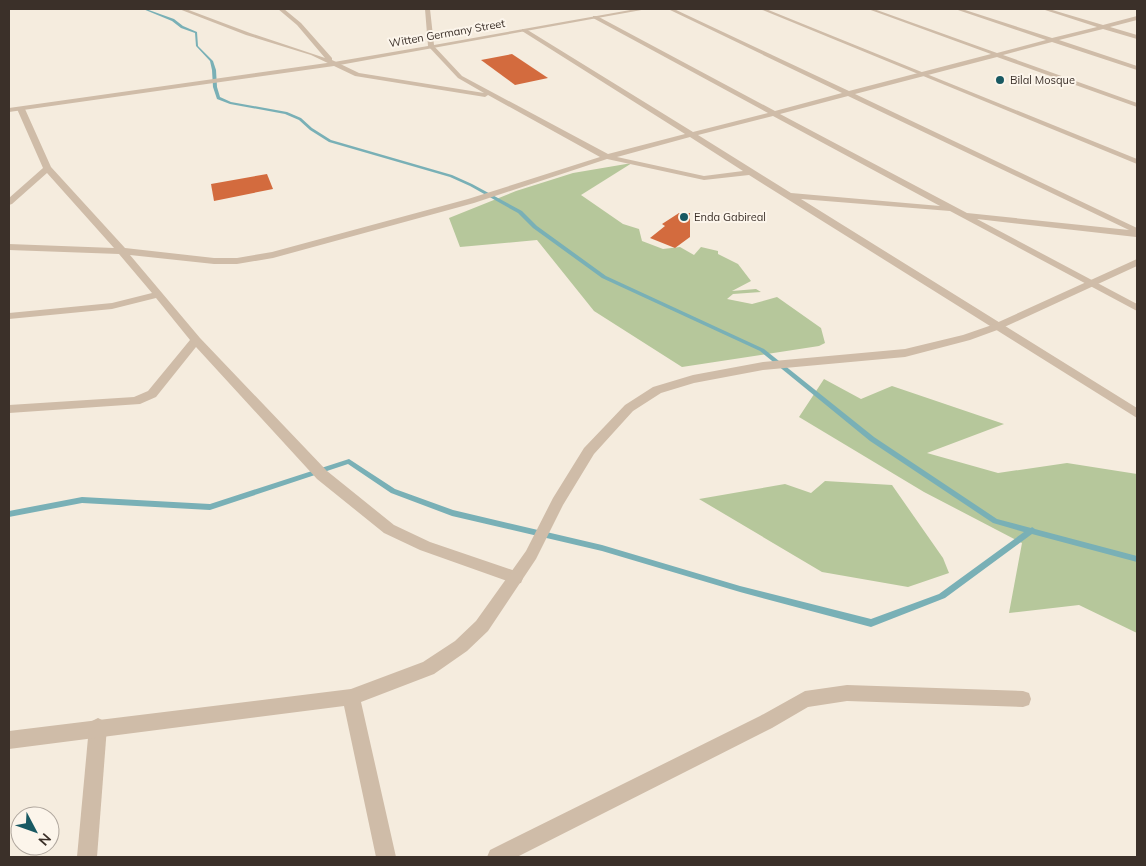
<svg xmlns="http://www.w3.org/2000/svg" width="1146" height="866" font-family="Mulish,sans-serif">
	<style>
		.green { fill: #b6c79b }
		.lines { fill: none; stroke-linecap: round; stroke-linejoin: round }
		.stream { fill: #79b0b6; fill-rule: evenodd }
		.building { fill: #d36b3e }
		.minor { fill: #cfbca8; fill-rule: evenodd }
		.tertiary { fill: #cfbca8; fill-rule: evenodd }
		.poi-dot { fill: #195962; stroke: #fcf5eb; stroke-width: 2 }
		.labels { text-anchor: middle; stroke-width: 4; stroke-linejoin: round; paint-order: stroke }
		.far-street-label { font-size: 11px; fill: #3b3029; stroke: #fcf5eb }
		.far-poi-label { font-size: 11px; fill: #3b3029; stroke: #fcf5eb; text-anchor: start }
	</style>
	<rect width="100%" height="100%" fill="#f5ecde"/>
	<g class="green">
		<path d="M632,163L581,195L623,224L639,229L642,241L663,249L680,247L694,255L701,247L718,251V254L738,264L751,281L732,291L756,289L761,292L733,294L727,299L752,304L777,297L821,328L825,343L819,346L682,367L594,311L537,240L460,247L449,218L516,191L573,173Z"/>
		<path d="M824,379L861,399L892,386L1004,424L927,453L998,473L1067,463L1137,474V633L1079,605L1009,613L1022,543L924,492L799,417Z"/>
		<path d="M825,481L892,485L943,558L949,573L908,587L822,572L699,499L785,484L811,493Z"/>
	</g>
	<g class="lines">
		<path class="stream" d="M143,9H146L174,19L183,26L197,32L198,46L213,61L216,70L217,87L220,97L231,102L287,112L301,118L312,128L331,140L452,175L472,184L522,211L537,226L606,276L764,349L874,437L997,519L1031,528L1032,527L1035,529L1137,556V562L1032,534L945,598L871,627L740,592L602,551L452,516L391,493L348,464L210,510L82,503L9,517V511L82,497L210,504L349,459L395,489L453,510L602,545L740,586L871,619L939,594L1024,532L993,523L870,441L760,351L602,278L533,228L518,213L470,186L450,177L329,142L310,130L299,120L285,114L230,104L217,99L213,87L212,70L210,61L196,46L195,33L181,28L172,21Z"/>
	</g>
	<g class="building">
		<path d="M512,54L548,78L515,85L481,60Z"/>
		<path d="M267,174L273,189L214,201L211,184Z"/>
		<path d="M679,213H690V237L675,248L650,238L665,226L662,224Z"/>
	</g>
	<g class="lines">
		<g class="minor">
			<path d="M179,9H186L250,33L325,58L297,25L278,9H284L301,23L332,58V60L359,73L484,93L458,78L428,46L433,45L462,76L608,154L685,134L522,31V29H526L693,132L768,113L593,18V16H597L775,111L842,93L668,9H674L849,91L991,54L868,9H874L997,53L1046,40L955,9H962L1052,38L1097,27L1042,9H1049L1103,25L1137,16V20L1110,27L1137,35V39L1103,29L1059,40L1137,66V70L1052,42L1003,55L1137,103V107L997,57L855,94L1137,228L1136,237L977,219L1137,304V311L950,211L801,199L1137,408V418L749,175L704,180L607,159L474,203L273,258L237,264H214L130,255L200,338L327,471L394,525L430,542L521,573L523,578L521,583L516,584L420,550L384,533L317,479L196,347L156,397L140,404L9,413V405L134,397L148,391L190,340L156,298L112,309L9,319V313L112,303L152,293L119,254L9,250V244L114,248L47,173L12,204L9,205V198L43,168L17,109L19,108L25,109L51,167L125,248L214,258H237L272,252L468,199L600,157L488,95L485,97L355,76L311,55L246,35ZM848,96L1129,230L967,213L780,114ZM773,116L940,206L791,193L698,135ZM690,137L743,171L704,176L617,157Z"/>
			<path d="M847,685L1023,691L1029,693L1031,699L1029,705L1023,707L847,701L808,707L772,728L517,857H487L490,850L760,716L805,691Z"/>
			<path d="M98,718L104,721L107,727L97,857H77L89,727L92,721Z"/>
		</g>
		<g class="tertiary">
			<path d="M425,9H430L434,45L636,9H647L334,66L9,112V108L334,62L428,46Z"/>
			<path d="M760,9H766L1137,159V164Z"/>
			<path d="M1137,259V266L1000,329L970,340L905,357L763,370L694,383L661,393L633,411L594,454L563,505L536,559L488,631L467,651L434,674L361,702L396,857H376L344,706L9,749V731L351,689L423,662L455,641L476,621L526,551L553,498L584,448L625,405L653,387L693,375L763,362L905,349L963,335L992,325Z"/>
		</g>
	</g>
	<g class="poi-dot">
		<circle cx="1000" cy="80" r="5"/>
		<circle cx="684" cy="217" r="5"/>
	</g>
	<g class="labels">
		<g class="far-street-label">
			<text transform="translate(447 33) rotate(-10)" y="4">Witten Germany Street</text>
		</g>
		<g class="far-poi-label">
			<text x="1010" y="84">Bilal Mosque</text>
			<text x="694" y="221">Enda Gabireal</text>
		</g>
	</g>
	<rect width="1146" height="866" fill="none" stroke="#3b3029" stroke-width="20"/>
	<g transform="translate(35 831) rotate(131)"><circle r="24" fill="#fcf5eb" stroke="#afa69d"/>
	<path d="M0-4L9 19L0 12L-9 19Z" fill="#195962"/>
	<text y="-8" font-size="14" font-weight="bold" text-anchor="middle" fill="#3b3029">N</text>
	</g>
</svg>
